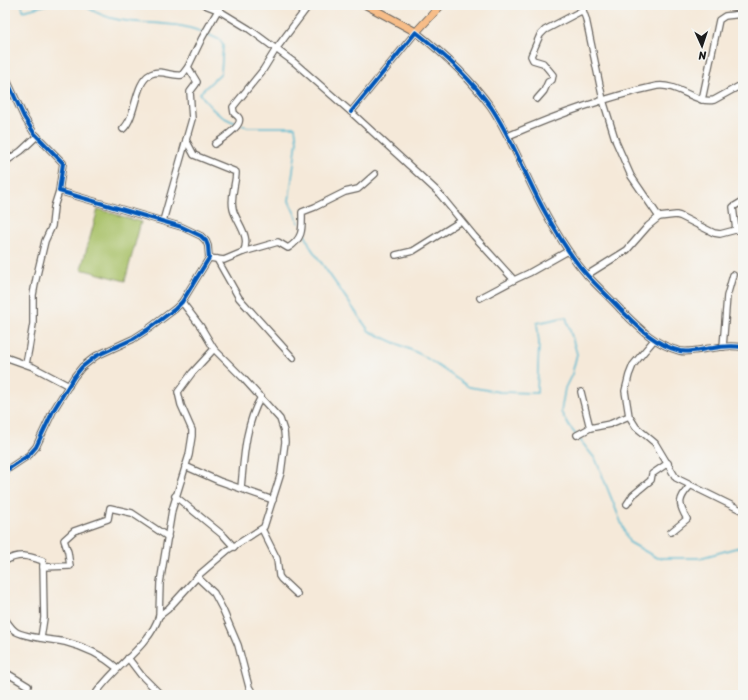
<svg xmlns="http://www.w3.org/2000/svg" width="748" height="700" font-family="Sriracha,sans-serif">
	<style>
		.pitch { fill: #a6bf64; stroke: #616e40 }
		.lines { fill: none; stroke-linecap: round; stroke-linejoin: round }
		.stream { stroke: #50b6cf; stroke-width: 1.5 }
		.minor-casing { stroke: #68645e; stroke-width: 8 }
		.major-casing { stroke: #68645e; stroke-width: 9 }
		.minor { stroke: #fff; stroke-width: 5.5 }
		.major { stroke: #f7bd88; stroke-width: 7 }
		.cycleway-casing { stroke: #f6f6f2; stroke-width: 6 }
		.cycleway { stroke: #0057b8; stroke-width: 4 }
	</style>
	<rect width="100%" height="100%" fill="#f6f6f2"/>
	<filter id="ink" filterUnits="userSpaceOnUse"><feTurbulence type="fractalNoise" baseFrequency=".025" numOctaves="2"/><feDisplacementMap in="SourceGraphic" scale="8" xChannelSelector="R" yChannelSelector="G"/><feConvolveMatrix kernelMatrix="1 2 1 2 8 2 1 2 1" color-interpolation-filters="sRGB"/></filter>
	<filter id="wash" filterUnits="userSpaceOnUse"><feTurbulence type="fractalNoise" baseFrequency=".012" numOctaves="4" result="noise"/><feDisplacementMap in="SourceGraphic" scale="16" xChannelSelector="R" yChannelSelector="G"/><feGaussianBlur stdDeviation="0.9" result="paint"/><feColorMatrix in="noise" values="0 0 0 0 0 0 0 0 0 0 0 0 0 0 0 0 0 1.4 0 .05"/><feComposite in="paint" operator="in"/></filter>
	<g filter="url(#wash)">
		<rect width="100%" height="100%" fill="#f5e9d9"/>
		<path class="pitch" d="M98,209L141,222L125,281L81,269Z"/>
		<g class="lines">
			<g class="stream">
				<path d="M22,5L23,11L46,5"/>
				<path d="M83,5C95,12 106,18 120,20C148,25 177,21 204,33"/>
				<path d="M207,34L220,40L223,45L221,73L200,93C211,109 217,116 236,123"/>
				<path d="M239,124L248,127H295L297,141L289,201L299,223"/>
				<path d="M304,232L311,248L369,331L422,355L469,387L500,392L537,393L539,343L537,323L566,317L577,354L572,374L565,388L561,412L569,426L596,460L629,542L657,558H700L743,546"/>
			</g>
		</g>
	</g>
	<g filter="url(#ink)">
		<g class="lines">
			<g class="minor-casing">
				<g id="minor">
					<path d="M205,5L218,10L249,29L295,63L351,112L437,191L474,236L514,280L529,273L568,251"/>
					<path d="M581,5L586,19L603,100L616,142L631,176L659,217L648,226L627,250L587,275"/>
					<path d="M188,67L197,82L196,84L190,92L192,119L186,140L194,155L236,172C236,184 230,196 233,209C236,222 252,237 243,252L224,260L209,258"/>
					<path d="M5,76L24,117L34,133L63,163L59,191L182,227L201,236L206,241L208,246L209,258L182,302L175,309L147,330L133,339L96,356L82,367L74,377L53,411L36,447L29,455L5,471"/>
					<path d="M537,99L544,91L548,82L552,80L553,75L543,63L533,60L531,56L540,35L545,30L583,10"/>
					<path d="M702,100L719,20L725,16L743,14"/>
					<path d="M351,112L416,32C444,54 470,78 491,107C513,140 526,178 545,212C557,234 570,256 587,275C598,287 610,298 621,310C638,327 655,345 680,351C690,353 702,349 713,348C723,346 733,346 743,347"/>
					<path d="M123,129C137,116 134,82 151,74C162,69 172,77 182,75L188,67L202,38L221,5"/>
					<path d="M508,136C556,115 606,97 657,86C677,83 696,104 714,100L743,84"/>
					<path d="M215,144C220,140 243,126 239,118C238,116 235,114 234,113L233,107L263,70L276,49L309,5"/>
					<path d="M5,162L21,151L37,136"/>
					<path d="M659,217L676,215L680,216L714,233L720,234L743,228"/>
					<path d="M163,221L186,140"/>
					<path d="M736,230L733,207L743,201"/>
					<path d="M243,252L278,242L288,248C304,238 302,228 302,212L315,207L345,192L358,189L375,174"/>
					<path d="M396,255L413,251L461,221"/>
					<path d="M217,259L239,298L293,358"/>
					<path d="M480,298L514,280"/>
					<path d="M654,340L633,365L629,375L625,391L629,416L636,427L655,443L676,478L743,511"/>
					<path d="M723,347L727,296L733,275"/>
					<path d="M5,357L33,367L69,386"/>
					<path d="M26,364L29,348L33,324V295L36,279L45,241L52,226L54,207L59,191"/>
					<path d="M581,392L590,428"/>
					<path d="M577,435L590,428L610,424L629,416"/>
					<path d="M185,466L219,481L273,500"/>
					<path d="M241,488C244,457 245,425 261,397"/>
					<path d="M175,496L224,536L234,547"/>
					<path d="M627,504L633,495L651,480L652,474L668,463"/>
					<path d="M262,529L277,559L279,576L281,579L297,594"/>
					<path d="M671,532L687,519C678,504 678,499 690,486"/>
					<path d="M5,561C20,553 28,556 43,561L44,618L41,638"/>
					<path d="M43,567L70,566L68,552L64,540L74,531L108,519L110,508L132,513L168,537"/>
					<path d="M197,577L214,593L223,610L238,645L249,687L254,695"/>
					<path d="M159,616L168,609L200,574L228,550L264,527L281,473L285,442L284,431L280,419L243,378L214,349"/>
					<path d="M5,619C8,623 11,628 15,631C22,637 55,640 65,642C85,647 102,655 117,668"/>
					<path d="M128,658L141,675L161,695"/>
					<path d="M5,672L28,686"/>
					<path d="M95,695C112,668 150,646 159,616L160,583L172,510L189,455L192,436V430L181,405L178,392L192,373L214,349L201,327L182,302"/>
				</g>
			</g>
			<g class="major-casing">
				<path id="major" d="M366,5L416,32L441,5"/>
			</g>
			<use href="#minor" class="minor"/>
			<use href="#major" class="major"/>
			<g class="cycleway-casing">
				<g id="cycleway">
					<path d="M5,76L24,117L34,133L63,163L59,191L182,227L201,236L206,241L208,246L209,258L182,302L175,309L147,330L133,339L96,356L82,367L74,377L53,411L36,447L29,455L5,471"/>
					<path d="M351,112L416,32C444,54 470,78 491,107C513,140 526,178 545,212C557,234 570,256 587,275C598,287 610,298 621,310C638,327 655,345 680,351C690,353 702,349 713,348C723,346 733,346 743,347"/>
				</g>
			</g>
			<use href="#cycleway" class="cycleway"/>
		</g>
	</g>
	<rect width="748" height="700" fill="none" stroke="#f6f6f2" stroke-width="20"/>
	<g transform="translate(702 46) rotate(177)" stroke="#f6f6f2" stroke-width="3" paint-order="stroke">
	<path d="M0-3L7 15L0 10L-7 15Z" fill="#1c1c1c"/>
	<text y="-6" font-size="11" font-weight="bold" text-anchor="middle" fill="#1c1c1c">N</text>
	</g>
</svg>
